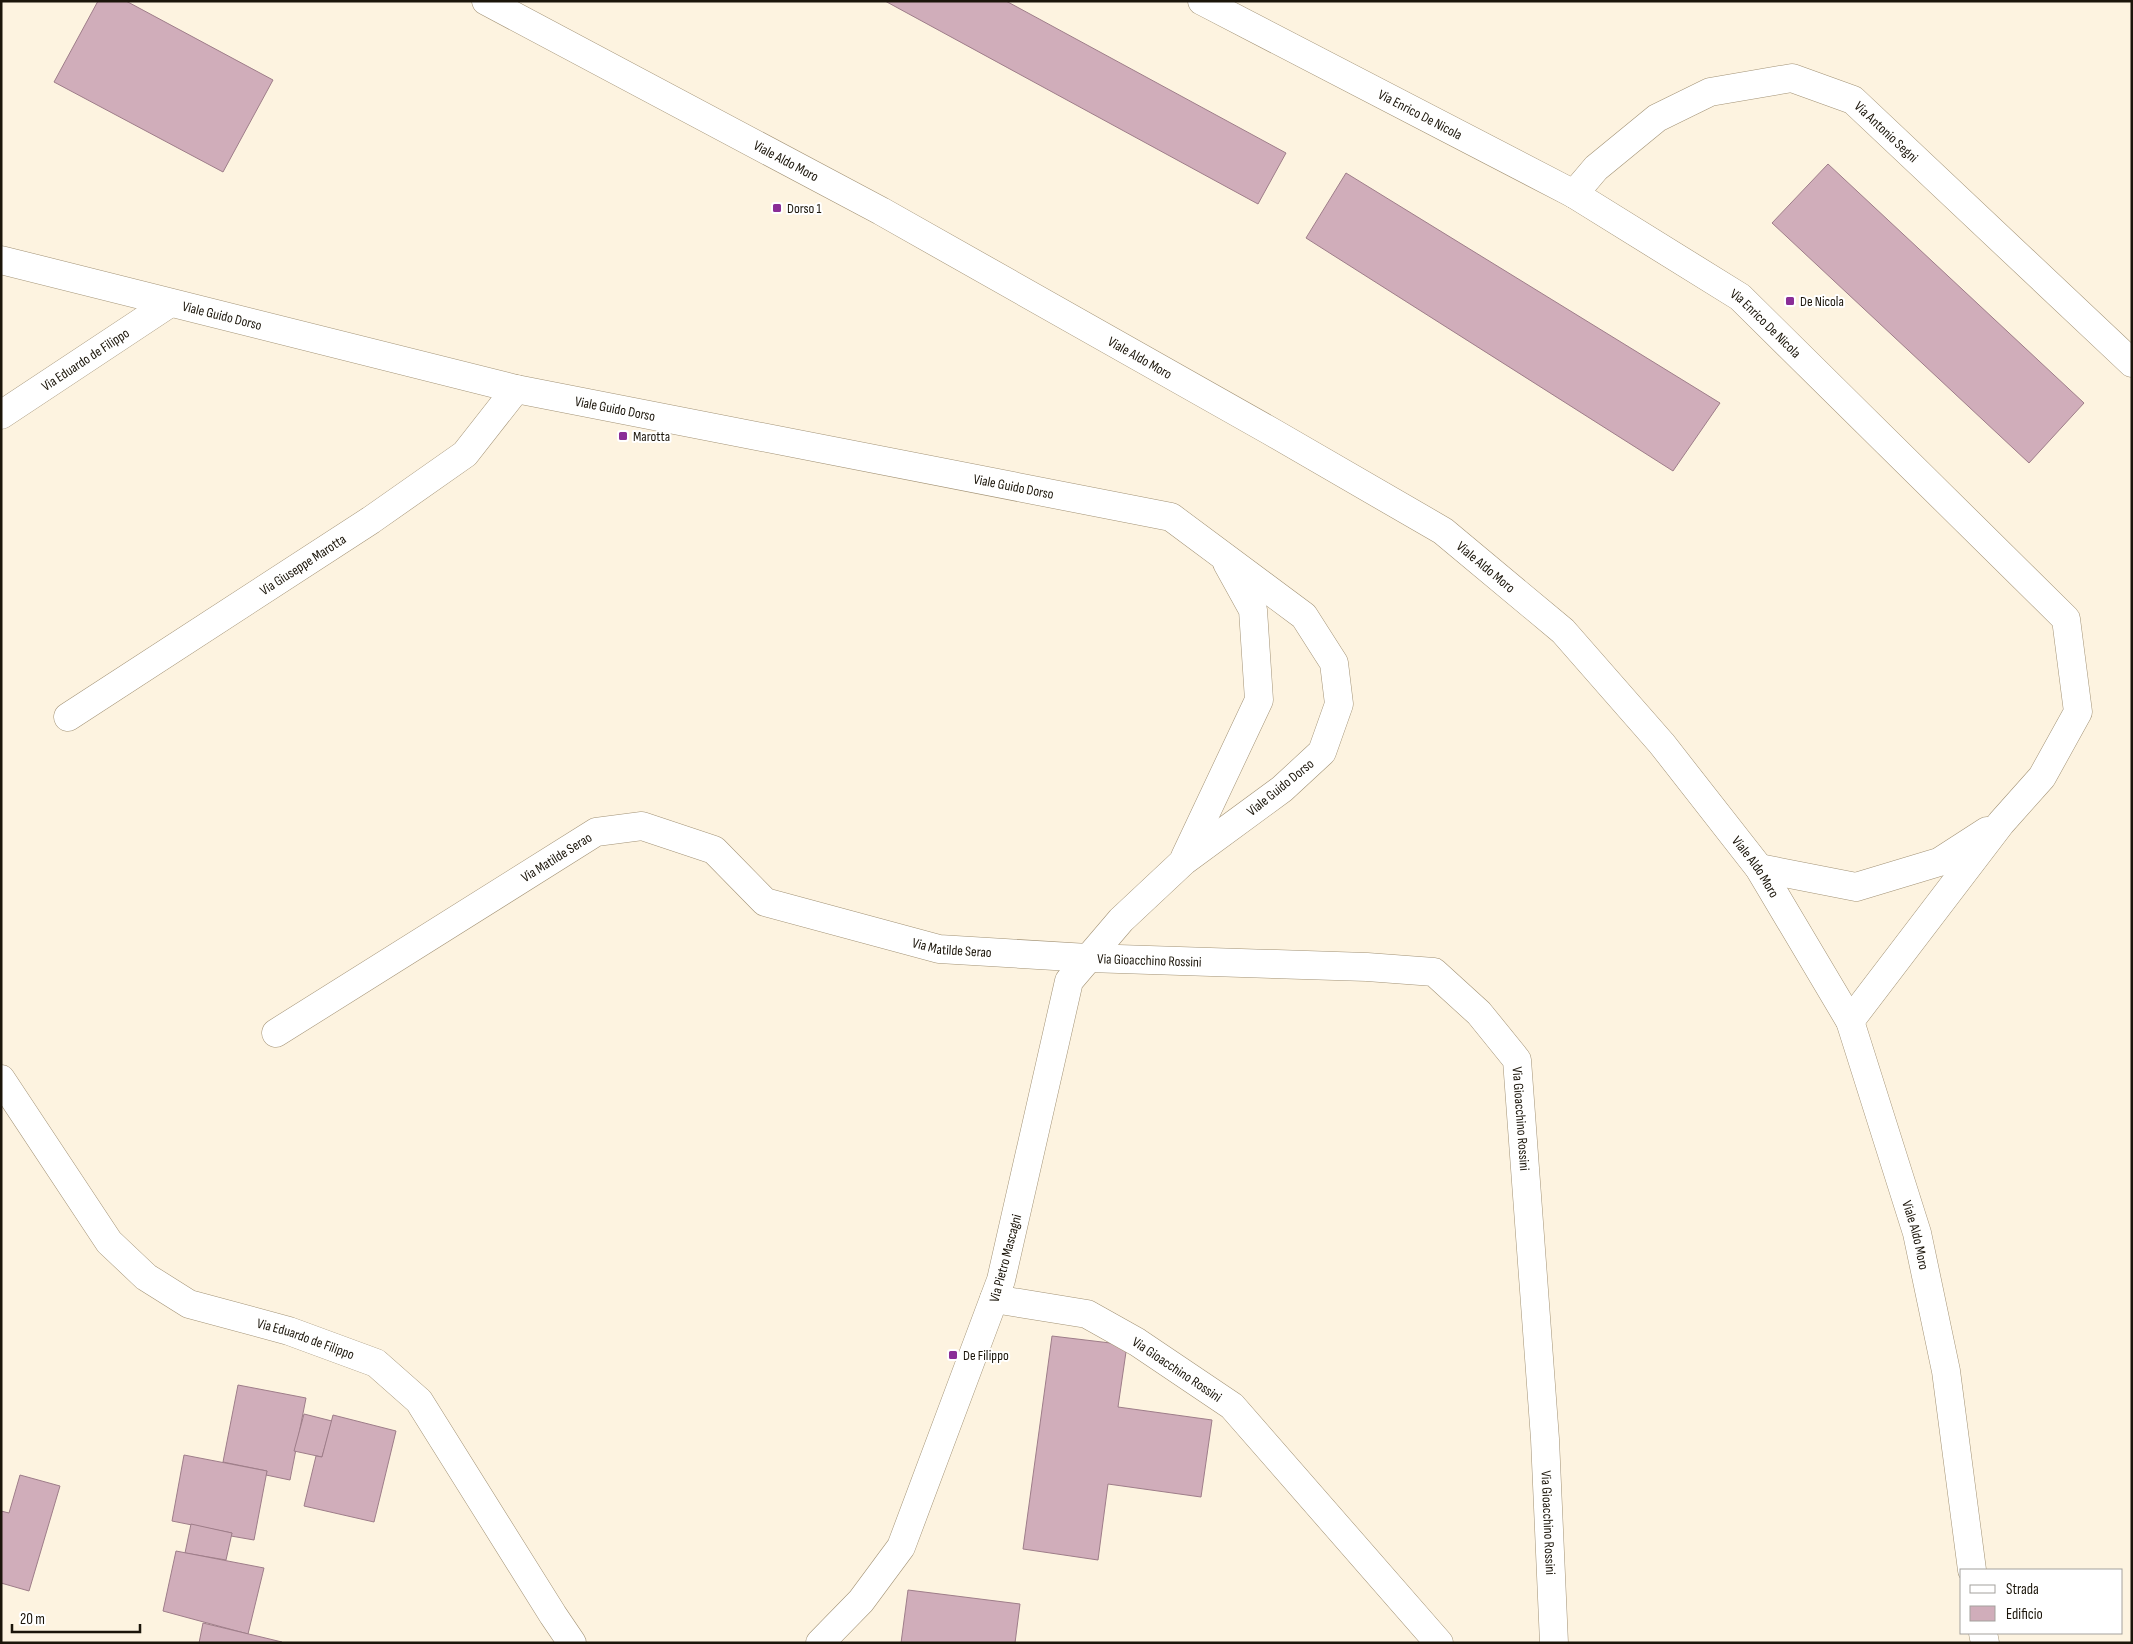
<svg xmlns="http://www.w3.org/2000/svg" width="2133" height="1644" font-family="'Sofia Sans Condensed',sans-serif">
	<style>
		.building { fill: #d0adba; stroke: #9e7d89 }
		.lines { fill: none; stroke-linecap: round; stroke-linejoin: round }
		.street-casing { stroke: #a29275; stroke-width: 29 }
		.secondary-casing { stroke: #a29275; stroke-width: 29 }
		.street { stroke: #fff; stroke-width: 28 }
		.secondary { stroke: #fff; stroke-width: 28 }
		.poi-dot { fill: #8a2d97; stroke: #fff; stroke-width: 2 }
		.labels { text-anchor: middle; stroke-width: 4; stroke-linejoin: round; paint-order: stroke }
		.street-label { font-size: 14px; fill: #1b150a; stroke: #fff }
		.poi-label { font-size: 14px; fill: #1b150a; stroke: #fff; text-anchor: start }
	</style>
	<rect width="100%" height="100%" fill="#fdf3e0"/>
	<g class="building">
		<path d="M98,1H126L273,80L223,172L54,82Z"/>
		<path d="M885,1H1006L1286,153L1258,204Z"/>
		<path d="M1828,164L2084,403L2029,463L1772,223Z"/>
		<path d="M1346,173L1720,403L1673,471L1306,238Z"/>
		<path d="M1052,1336L1127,1345L1118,1407L1212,1420L1201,1497L1108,1484L1098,1560L1023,1549Z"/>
		<path d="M238,1385L306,1398L290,1480L266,1475L267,1471L223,1462Z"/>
		<path d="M304,1414L332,1421L322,1457L294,1451Z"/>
		<path d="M333,1415L396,1431L374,1522L304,1506L316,1456L322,1457Z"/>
		<path d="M184,1455L267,1471L254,1540L231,1536L232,1533L172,1521Z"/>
		<path d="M20,1475L60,1486L29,1591L1,1583V1511L9,1513Z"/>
		<path d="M191,1524L232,1533L226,1560L185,1553Z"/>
		<path d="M176,1551L264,1568L248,1634L163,1611Z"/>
		<path d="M908,1590L1020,1604L1015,1643H901Z"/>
		<path d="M203,1623L282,1642L281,1643H199Z"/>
	</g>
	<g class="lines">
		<g class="street-casing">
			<g id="street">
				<path id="s1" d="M1202,1L1574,194L1740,297L2066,619L2078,712L2042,777L2001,823L1850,1021"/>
				<path id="s2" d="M1574,194L1596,168L1657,118L1710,92L1792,78L1853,100L2132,363"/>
				<path id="s3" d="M1,260L516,389L1171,517L1304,616L1334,663L1339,704L1322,752L1282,789L1184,861L1121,920L1069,981L1001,1280L901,1547L861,1601L820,1643"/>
				<path id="s4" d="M1,415L170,303"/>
				<path id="s5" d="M68,717L371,520L465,454L516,389"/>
				<path d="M1185,857L1259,700L1253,610L1227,563"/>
				<path d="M1759,868L1856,887L1939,862L1987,831"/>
				<path id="s6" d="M276,1033L596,832L642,826L714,850L765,902L939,949L1088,958L1367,967L1434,972L1479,1013L1517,1060L1545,1439L1554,1643"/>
				<path id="s7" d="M1,1079L109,1242L146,1277L189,1304L289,1331L376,1363L419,1401L553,1615L572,1643"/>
				<path id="s8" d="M994,1299L1087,1314L1137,1342L1232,1406L1439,1643"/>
			</g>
		</g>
		<g class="secondary-casing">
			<g id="secondary">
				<path id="s9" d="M486,1L881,211L1272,432L1443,531L1563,631L1662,744L1759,868L1850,1021L1917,1233L1946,1371L1972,1570"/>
				<path d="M1983,1633L1985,1643"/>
			</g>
		</g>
		<use href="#street" class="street"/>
		<use href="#secondary" class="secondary"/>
	</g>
	<g class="poi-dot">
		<rect x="772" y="203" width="10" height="10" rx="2.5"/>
		<rect x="1785" y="296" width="10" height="10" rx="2.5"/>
		<rect x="618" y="431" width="10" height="10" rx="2.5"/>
		<rect x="948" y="1350" width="10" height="10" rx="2.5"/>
	</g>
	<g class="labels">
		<g class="street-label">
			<text dy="5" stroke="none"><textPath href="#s1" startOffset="246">Via Enrico De Nicola</textPath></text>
			<text dy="5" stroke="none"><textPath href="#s2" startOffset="366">Via Antonio Segni</textPath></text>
			<text dy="5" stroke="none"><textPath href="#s9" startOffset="340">Viale Aldo Moro</textPath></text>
			<text dy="5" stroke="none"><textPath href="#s3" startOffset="228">Viale Guido Dorso</textPath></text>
			<text dy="5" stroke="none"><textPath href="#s1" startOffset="651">Via Enrico De Nicola</textPath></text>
			<text dy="5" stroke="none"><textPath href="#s9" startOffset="745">Viale Aldo Moro</textPath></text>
			<text dy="5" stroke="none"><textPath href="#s4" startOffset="101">Via Eduardo de Filippo</textPath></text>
			<text dy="5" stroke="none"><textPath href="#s3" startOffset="632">Viale Guido Dorso</textPath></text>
			<text dy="5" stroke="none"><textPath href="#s3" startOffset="1038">Viale Guido Dorso</textPath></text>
			<text dy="5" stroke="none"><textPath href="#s5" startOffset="280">Via Giuseppe Marotta</textPath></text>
			<text dy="5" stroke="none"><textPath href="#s9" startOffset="1150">Viale Aldo Moro</textPath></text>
			<text transform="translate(1280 787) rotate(-39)" y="5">Viale Guido Dorso</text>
			<text dy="5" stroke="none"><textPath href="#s6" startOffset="331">Via Matilde Serao</textPath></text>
			<text dy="5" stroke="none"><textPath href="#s9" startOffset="1555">Viale Aldo Moro</textPath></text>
			<text dy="5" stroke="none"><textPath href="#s6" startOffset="766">Via Matilde Serao</textPath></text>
			<text dy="5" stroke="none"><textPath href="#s6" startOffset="964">Via Gioacchino Rossini</textPath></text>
			<text dy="5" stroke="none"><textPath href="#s6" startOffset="1429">Via Gioacchino Rossini</textPath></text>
			<text dy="5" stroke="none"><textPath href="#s9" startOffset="1960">Viale Aldo Moro</textPath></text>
			<text transform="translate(1005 1258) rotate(-75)" y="5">Via Pietro Mascagni</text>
			<text dy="5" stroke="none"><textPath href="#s7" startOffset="419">Via Eduardo de Filippo</textPath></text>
			<text dy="5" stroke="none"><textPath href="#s8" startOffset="200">Via Gioacchino Rossini</textPath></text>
			<text dy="5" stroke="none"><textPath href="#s6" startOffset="1834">Via Gioacchino Rossini</textPath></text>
		</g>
		<g class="poi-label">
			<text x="787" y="213">Dorso 1</text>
			<text x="1800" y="306">De Nicola</text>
			<text x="633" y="441">Marotta</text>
			<text x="963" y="1360">De Filippo</text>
		</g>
	</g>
	<rect width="2133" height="1644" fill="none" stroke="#1b150a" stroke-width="5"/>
	<rect x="1960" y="1569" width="162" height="65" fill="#ffffff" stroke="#a4a19d"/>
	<rect x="1970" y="1585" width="25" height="8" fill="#ffffff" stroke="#a4a19d"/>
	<text x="2006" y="1594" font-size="15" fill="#1b150a">Strada</text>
	<rect x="1970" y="1606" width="25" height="15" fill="#d0adba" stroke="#a4a19d"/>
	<text x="2006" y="1619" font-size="15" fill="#1b150a">Edificio</text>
	<path d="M12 1624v8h128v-8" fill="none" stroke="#1b150a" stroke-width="2.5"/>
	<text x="20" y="1624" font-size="15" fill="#1b150a" stroke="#ffffff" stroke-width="4" paint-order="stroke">20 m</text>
</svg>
